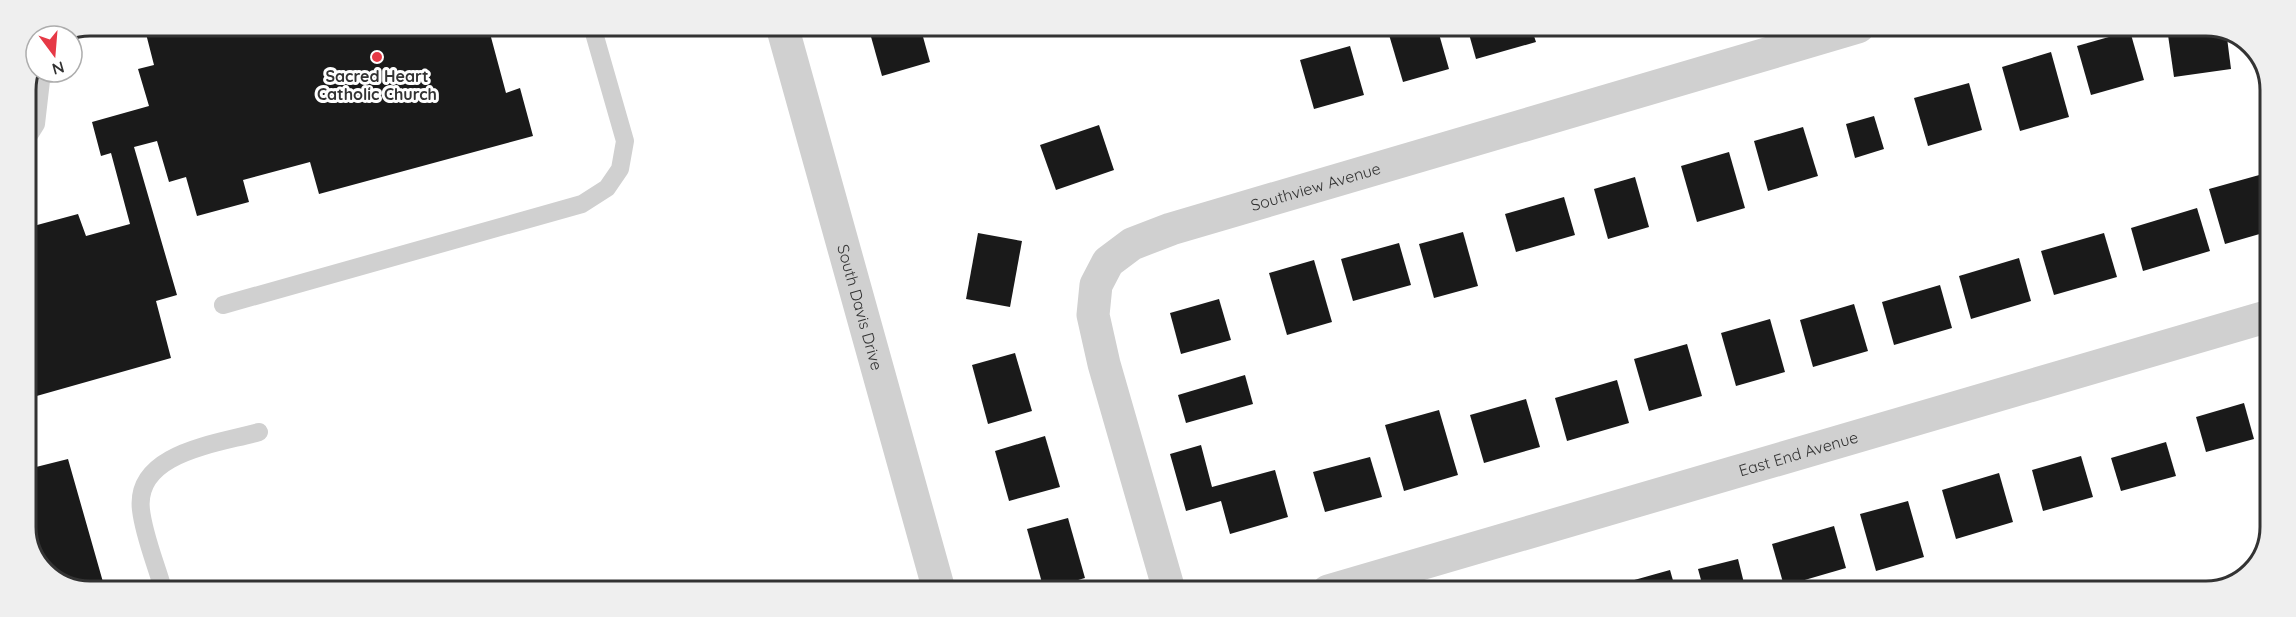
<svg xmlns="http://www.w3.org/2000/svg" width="2296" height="617" font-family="Quicksand,sans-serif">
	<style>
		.building { fill: #1a1a1a }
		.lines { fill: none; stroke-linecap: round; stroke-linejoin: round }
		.service { stroke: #d0d0d0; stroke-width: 18 }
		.minor { stroke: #d0d0d0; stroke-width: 33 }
		.tertiary { stroke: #d0d0d0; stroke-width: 33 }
		.poi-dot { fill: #e63946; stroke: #fff; stroke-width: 2 }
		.labels { text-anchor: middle; stroke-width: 6; stroke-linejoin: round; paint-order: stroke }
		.poi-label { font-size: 16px; font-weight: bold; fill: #333; stroke: #fff }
		.street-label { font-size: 16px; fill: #333; stroke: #fff }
		.rim { fill: none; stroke: #333; stroke-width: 3 }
	</style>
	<rect width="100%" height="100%" fill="#fff"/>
	<g class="building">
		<path d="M144,26H200L202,32L227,26H488L506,93L520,88L533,136L319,194L310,162L243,180L249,202L197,216L186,177L169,182L157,141L134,147L177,295L156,301L171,358L26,399V228L78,214L86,236L130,224L111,153L101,156L92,122L149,106L138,69L154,65Z"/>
		<path d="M868,26H920L930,62L882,76Z"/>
		<path d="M1392,27H1437L1449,69L1403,82L1387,28Z"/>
		<path d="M1467,27H1531L1536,42L1476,59Z"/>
		<path d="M1557,27H1593V28L1560,37Z"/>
		<path d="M2167,28H2222L2226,30L2231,69L2174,77Z"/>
		<path d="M2130,31L2144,80L2091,95L2077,46Z"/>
		<path d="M1350,46L1364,95L1314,109L1300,60Z"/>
		<path d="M2051,52L2069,117L2020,131L2002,67Z"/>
		<path d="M1969,83L1982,130L1928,146L1914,98Z"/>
		<path d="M1874,116L1884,149L1855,158L1846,124Z"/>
		<path d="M1099,125L1114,170L1056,190L1040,145Z"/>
		<path d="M1803,127L1818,176L1768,191L1754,141Z"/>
		<path d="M1729,152L1745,208L1697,222L1681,166Z"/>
		<path d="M2270,172V231L2225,244L2209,189Z"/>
		<path d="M1635,177L1649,227L1608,239L1594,189Z"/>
		<path d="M1564,197L1575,235L1516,252L1505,214Z"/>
		<path d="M2197,208L2210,251L2143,271L2131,228Z"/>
		<path d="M1463,232L1478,286L1434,298L1419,244Z"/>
		<path d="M978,233L1022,241L1010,307L966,299Z"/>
		<path d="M2104,233L2117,277L2054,295L2041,251Z"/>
		<path d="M1399,243L1411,285L1353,301L1341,259Z"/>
		<path d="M2019,258L2031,301L1971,319L1959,276Z"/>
		<path d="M1314,260L1332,322L1287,335L1269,273Z"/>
		<path d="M1940,285L1952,328L1894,345L1882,302Z"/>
		<path d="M1219,299L1231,340L1181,354L1170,313Z"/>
		<path d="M1854,304L1868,351L1813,367L1800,320Z"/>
		<path d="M1770,319L1785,372L1736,386L1721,333Z"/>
		<path d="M1687,344L1702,396L1649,411L1634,359Z"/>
		<path d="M1015,353L1032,411L988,424L972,365Z"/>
		<path d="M1245,375L1253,404L1186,423L1178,395Z"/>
		<path d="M1617,380L1629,423L1567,441L1555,398Z"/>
		<path d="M1526,399L1540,447L1484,463L1470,415Z"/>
		<path d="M2244,403L2254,439L2206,452L2196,417Z"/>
		<path d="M1439,410L1458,475L1404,491L1385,425Z"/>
		<path d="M1045,436L1060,487L1009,501L995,451Z"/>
		<path d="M2166,442L2176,476L2121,491L2111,458Z"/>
		<path d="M1201,445L1212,487L1275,470L1288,517L1230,534L1221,501L1186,511L1170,454Z"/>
		<path d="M2081,456L2093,497L2043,511L2032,470Z"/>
		<path d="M1370,457L1382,497L1325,512L1313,472Z"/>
		<path d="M68,459L105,589H74L41,569L26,531V463L28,469Z"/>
		<path d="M1999,473L2013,522L1956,539L1942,490Z"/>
		<path d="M1908,501L1924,557L1876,571L1860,514Z"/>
		<path d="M1068,518L1085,578L1044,590L1027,529Z"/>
		<path d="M1834,526L1846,568L1784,586L1772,544Z"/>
		<path d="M1738,559L1746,591H1704L1698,569Z"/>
		<path d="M1670,570L1676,591H1622L1620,584Z"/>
	</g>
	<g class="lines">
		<g class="service">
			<path d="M26,140L36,124L42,72"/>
			<path d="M223,305L582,204L607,188L620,169L625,141L592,26"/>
			<path d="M163,589C156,564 144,536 141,510C134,452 218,444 259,432"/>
		</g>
		<g class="minor">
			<path id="s1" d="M1169,590L1104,364L1093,315L1096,285L1108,262L1132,244L1171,229L1858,27"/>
			<path id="s2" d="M1328,591L2269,316"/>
		</g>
		<path class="tertiary" id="s3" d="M782,26L939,590"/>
	</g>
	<circle class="poi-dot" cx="377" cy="57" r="6"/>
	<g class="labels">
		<g class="poi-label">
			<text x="377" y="82">Sacred Heart<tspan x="377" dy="18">Catholic Church</tspan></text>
		</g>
		<g class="street-label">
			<text dy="6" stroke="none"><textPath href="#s1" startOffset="564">Southview Avenue</textPath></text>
			<text dy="6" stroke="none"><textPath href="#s3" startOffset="292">South Davis Drive</textPath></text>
			<text dy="6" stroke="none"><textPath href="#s2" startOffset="490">East End Avenue</textPath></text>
		</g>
	</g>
	<path d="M0 0H2296V617H0ZM90 36H2206A54 54 0 0 1 2260 90V527A54 54 0 0 1 2206 581H90A54 54 0 0 1 36 527V90A54 54 0 0 1 90 36Z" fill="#efefef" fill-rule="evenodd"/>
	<path class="rim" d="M90 36H2206A54 54 0 0 1 2260 90V527A54 54 0 0 1 2206 581H90A54 54 0 0 1 36 527V90A54 54 0 0 1 90 36Z"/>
	<g transform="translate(54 54) rotate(164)"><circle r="28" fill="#ffffff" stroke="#adadad" stroke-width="1.5"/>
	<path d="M0-4.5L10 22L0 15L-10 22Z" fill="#e63946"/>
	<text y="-9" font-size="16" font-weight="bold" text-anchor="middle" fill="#333333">N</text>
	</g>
</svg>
